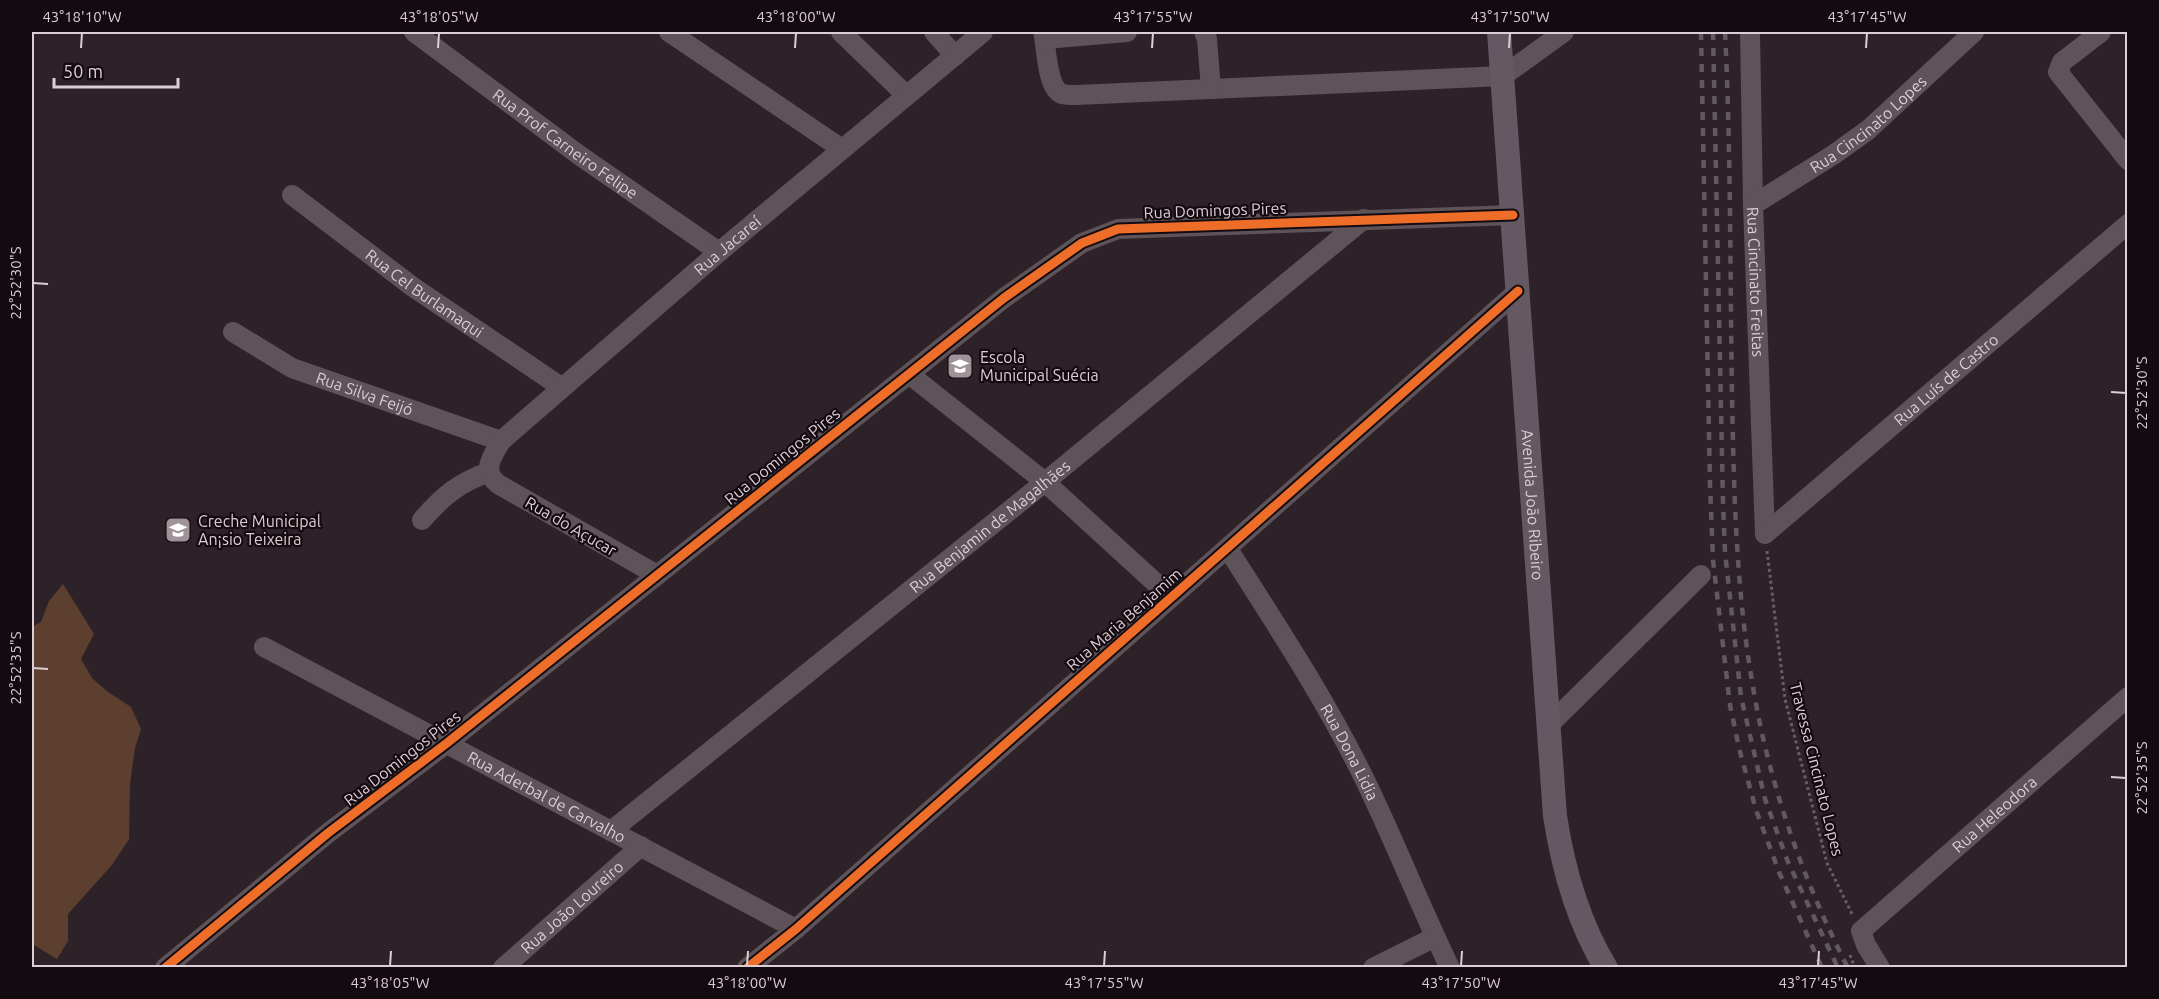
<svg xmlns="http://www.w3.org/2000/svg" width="2159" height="999" font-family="Ubuntu,sans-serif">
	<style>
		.green { fill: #5c3f2e }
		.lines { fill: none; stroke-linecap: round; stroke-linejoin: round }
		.path { stroke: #685e64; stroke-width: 3; stroke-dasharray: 3 3; stroke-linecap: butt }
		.minor { stroke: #5d5359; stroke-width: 20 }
		.major { stroke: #645963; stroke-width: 24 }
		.rail { stroke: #62595e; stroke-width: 4.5; stroke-dasharray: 8 8; stroke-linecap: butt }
		.cycleway-casing { stroke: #140b10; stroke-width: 13 }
		.cycleway { stroke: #ee6e29; stroke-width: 9 }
		.ticks { fill: none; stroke: #ddced5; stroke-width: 2 }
		.labels { text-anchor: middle; stroke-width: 4.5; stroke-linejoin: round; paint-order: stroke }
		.street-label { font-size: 16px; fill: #ddced5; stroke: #140b10 }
		.poi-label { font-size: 16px; fill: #ddced5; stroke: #140b10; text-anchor: start }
		.neatline { fill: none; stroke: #ddced5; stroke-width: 2 }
		.ticks-label { font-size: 15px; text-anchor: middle; fill: #ddced5 }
	</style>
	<rect width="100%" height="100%" fill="#2e2229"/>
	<path class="green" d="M63,584L94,634L81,659L92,678L108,692L131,707L141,729L135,748L130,784L129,839L112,865L68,914V941L57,959L32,944V627L41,622L49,601Z"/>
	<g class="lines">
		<g class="path">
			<path d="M1767,551L1785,699L1827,863L1853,916"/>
			<path d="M1850,955L1855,968"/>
		</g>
		<g class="minor">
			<path id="s1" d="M414,32L579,155L719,252"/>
			<path d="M669,32L842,149"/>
			<path d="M841,32L906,95"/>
			<path d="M934,32L955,56"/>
			<path d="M1043,32C1047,47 1046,87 1062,94C1066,95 1072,95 1076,95L1503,76L1564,32"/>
			<path d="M1204,32L1207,39L1211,89"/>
			<path id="s2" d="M1750,32L1753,205L1765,534"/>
			<path d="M2101,32L2062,62L2058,72L2128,160"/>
			<path d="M1045,39L1127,32"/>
			<path id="s3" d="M292,195L413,287L561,387"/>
			<path id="s4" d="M1753,205L1833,155L1868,130L1974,32"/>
			<path id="s5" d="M233,332L292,368L501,441"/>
			<path d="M909,374L1045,482L1171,597"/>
			<path d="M422,520C443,496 458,483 489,472"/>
			<path id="s6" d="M1765,534L2128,224"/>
			<path id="s7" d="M1228,549C1275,623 1324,697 1363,776C1394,839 1419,904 1450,968"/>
			<path id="s8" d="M657,575L498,484C481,470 492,457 501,441L719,252L983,32"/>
			<path id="s9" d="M264,647L796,929"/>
			<path d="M1549,725L1701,575"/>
			<path id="s10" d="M611,831L1045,482L1364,219"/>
			<path d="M165,968L328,833L447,743L1004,298L1082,243L1118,229L1513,215"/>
			<path id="s11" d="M503,968L641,846"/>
			<path d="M747,968L796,929L1518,291"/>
			<path d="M1373,968L1435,937"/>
			<path id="s12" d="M1880,968L1866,945L1861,931L2128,697"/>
		</g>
		<path class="major" id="s13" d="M1499,32L1555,816C1563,868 1578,922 1606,968"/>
		<g class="rail">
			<path d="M1701,32L1710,484L1713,560L1730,705L1739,748L1756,810L1779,872L1822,968"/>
			<path d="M1713,32L1723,502L1725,552L1741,697L1765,799L1788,862L1838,968"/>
			<path d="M1725,32C1731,153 1730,274 1732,396C1734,493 1736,591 1753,687C1769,784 1803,880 1848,968"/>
		</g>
		<g class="cycleway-casing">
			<g id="cycleway">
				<path d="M165,968L328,833L447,743L1004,298L1082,243L1118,229L1513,215"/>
				<path d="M747,968L796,929L1518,291"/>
			</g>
		</g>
		<use href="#cycleway" class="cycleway"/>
	</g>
	<path class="ticks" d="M81,48L82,33M438,48L439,33M795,48L796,33M1152,48L1153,33M1509,48L1510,33M1866,48L1867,33M33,283L48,284M2111,392L2126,393M33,668L48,669M2111,777L2126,778M390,966L391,951M747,966L748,951M1104,966L1105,951M1461,966L1462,951M1818,966L1819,951"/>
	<defs>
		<g id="school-square" transform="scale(1.35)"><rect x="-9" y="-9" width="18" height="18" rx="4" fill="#a09299" stroke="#140b10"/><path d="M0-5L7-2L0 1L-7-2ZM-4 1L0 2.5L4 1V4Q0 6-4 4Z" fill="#fff"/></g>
	</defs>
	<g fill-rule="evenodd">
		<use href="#school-square" x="960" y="366"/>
		<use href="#school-square" x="178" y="530"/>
	</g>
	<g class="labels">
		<g class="street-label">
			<text dy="6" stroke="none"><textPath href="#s4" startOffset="141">Rua Cincinato Lopes</textPath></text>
			<text dy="6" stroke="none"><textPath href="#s1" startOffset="188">Rua Prof Carneiro Felipe</textPath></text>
			<text transform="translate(1215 210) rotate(-2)" y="6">Rua Domingos Pires</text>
			<text dy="6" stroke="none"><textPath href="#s8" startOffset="531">Rua Jacareí</textPath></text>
			<text dy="6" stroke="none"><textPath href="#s2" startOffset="250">Rua Cincinato Freitas</textPath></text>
			<text dy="6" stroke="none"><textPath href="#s3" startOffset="165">Rua Cel Burlamaqui</textPath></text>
			<text dy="6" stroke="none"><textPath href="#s6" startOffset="238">Rua Luís de Castro</textPath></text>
			<text dy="6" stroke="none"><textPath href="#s5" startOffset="146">Rua Silva Feijó</textPath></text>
			<text transform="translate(782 456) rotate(-39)" y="6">Rua Domingos Pires</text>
			<text dy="6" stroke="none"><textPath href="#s13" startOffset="474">Avenida João Ribeiro</textPath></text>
			<text transform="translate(571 526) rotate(30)" y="6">Rua do Açucar</text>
			<text dy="6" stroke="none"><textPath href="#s10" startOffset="486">Rua Benjamin de Magalhães</textPath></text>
			<text transform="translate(1124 619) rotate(-41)" y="6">Rua Maria Benjamim</text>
			<text dy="6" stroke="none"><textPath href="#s7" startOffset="237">Rua Dona Lidia</textPath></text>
			<text transform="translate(402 758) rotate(-38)" y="6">Rua Domingos Pires</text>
			<text transform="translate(1817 769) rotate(76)" y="6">Travessa Cincinato Lopes</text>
			<text dy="6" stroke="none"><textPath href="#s9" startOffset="320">Rua Aderbal de Carvalho</textPath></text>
			<text dy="6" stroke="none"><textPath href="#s12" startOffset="219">Rua Heleodora</textPath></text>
			<text dy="6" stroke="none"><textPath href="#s11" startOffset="92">Rua João Loureiro</textPath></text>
		</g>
		<g class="poi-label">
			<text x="980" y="363">Escola<tspan x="980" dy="18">Municipal Suécia</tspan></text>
			<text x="198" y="527">Creche Municipal<tspan x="198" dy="18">An¡sio Teixeira</tspan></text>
		</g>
	</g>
	<rect width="2159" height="999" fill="none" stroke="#140b10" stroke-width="66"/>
	<path d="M54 78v9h124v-9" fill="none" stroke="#ddced5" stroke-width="3"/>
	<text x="63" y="78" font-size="18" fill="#ddced5" stroke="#140b10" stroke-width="4.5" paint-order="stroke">50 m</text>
	<rect x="33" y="33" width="2093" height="933" class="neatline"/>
	<g class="ticks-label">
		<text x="82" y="22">43°18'10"W</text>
		<text x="439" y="22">43°18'05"W</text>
		<text x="796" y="22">43°18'00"W</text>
		<text x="1153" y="22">43°17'55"W</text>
		<text x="1510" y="22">43°17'50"W</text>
		<text x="1867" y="22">43°17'45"W</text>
		<text transform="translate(16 283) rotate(-90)" y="5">22°52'30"S</text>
		<text transform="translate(2142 393) rotate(-90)" y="5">22°52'30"S</text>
		<text transform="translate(16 668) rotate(-90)" y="5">22°52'35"S</text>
		<text transform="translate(2142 778) rotate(-90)" y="5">22°52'35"S</text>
		<text x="390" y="988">43°18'05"W</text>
		<text x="747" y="988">43°18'00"W</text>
		<text x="1104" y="988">43°17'55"W</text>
		<text x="1461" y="988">43°17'50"W</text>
		<text x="1818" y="988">43°17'45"W</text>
	</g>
</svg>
